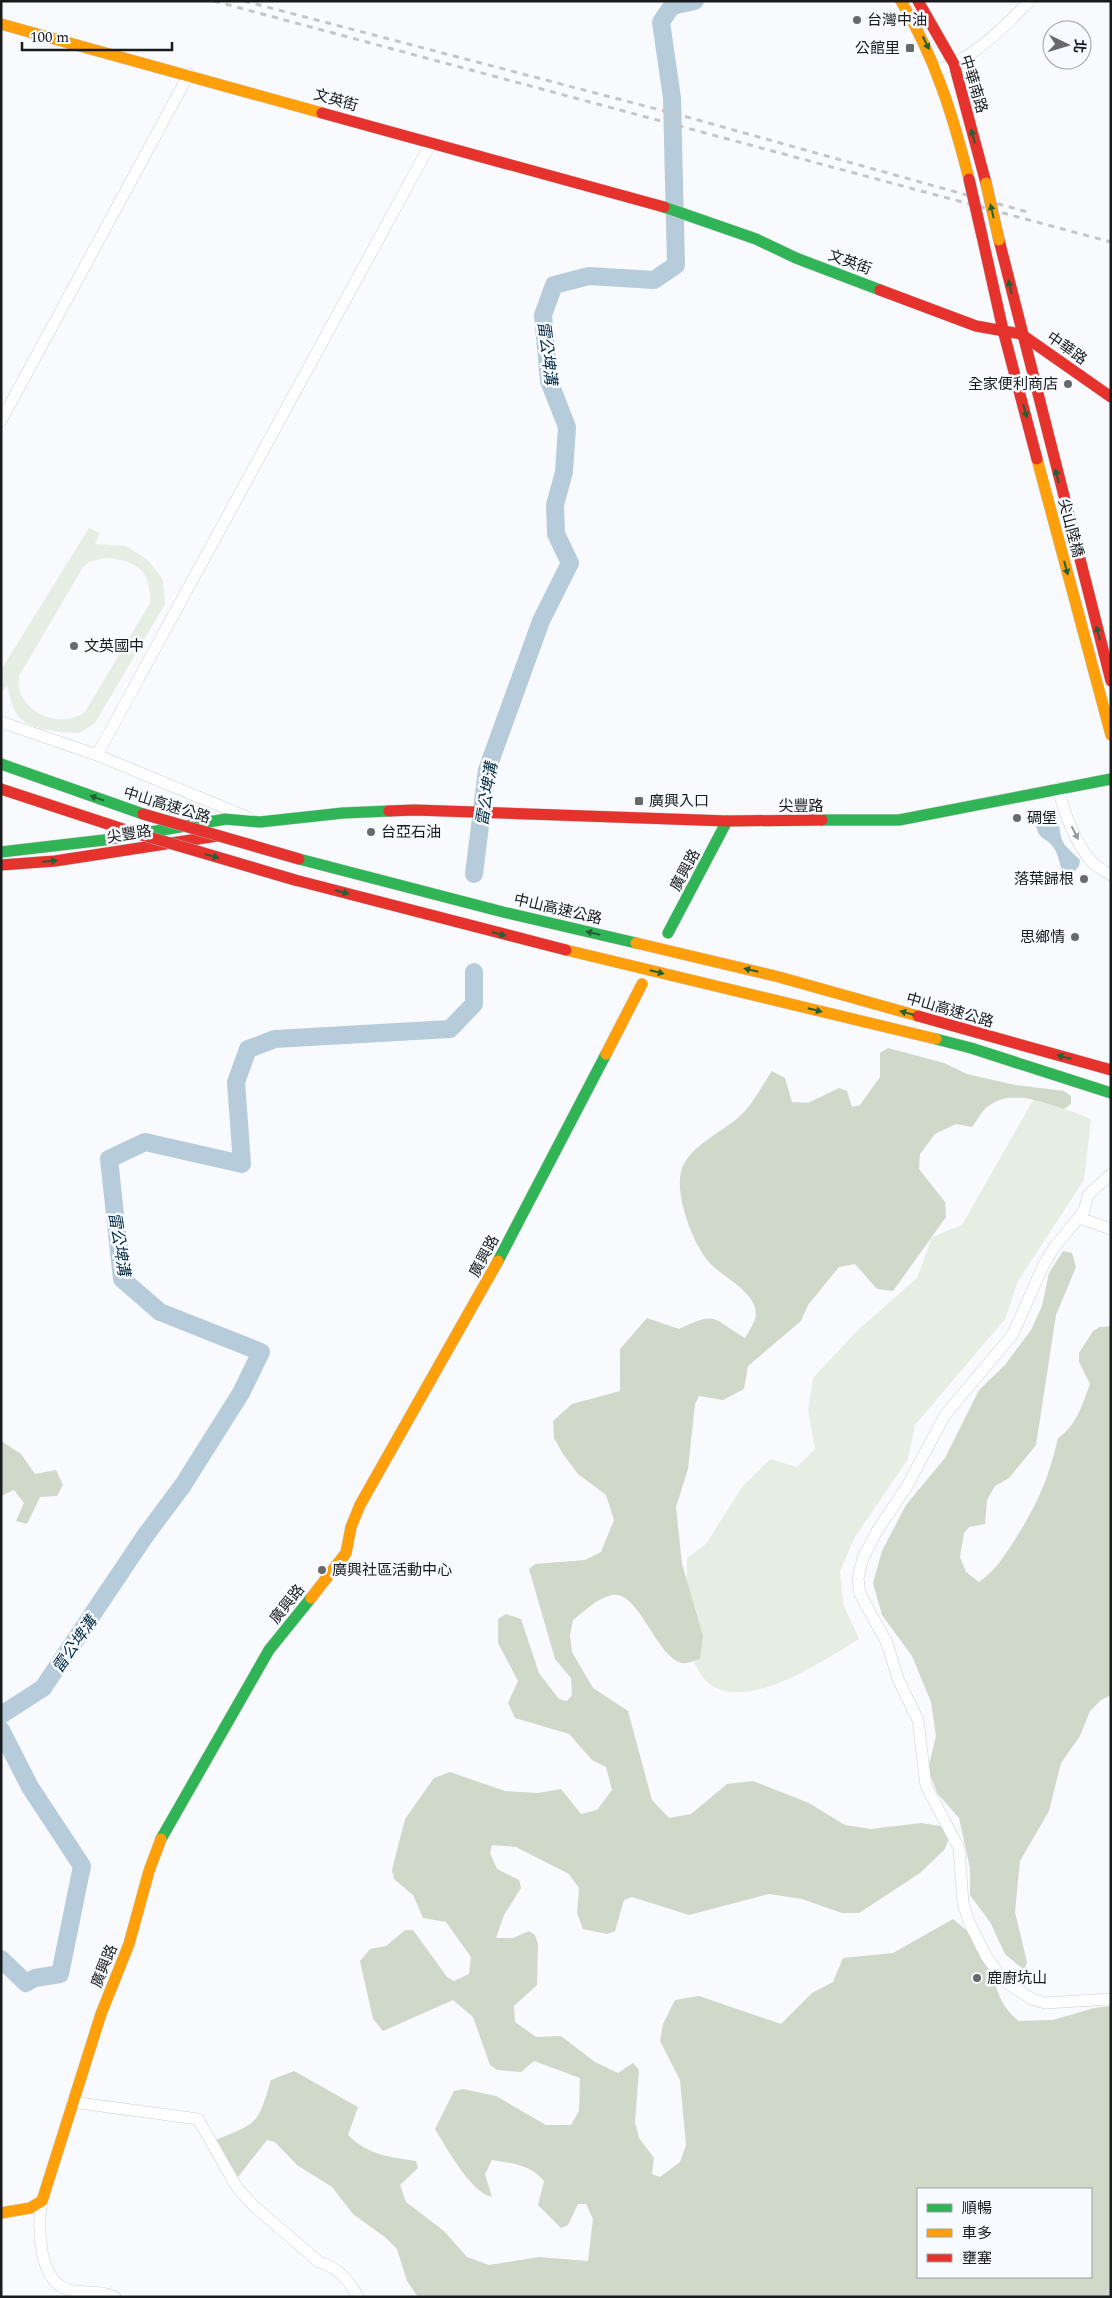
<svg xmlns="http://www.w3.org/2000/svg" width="1112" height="2298" font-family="Spectral,'Noto Sans TC',serif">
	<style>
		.green { fill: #e6ede2; fill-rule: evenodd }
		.forest { fill: #cfd8c9; fill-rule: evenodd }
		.water { fill: #b7ccdb }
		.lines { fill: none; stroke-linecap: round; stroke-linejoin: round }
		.river { stroke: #b7ccdb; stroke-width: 18 }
		.street-casing { stroke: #cdcfd1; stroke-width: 12 }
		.fast-casing { stroke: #cdcfd1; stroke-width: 12 }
		.slow-casing { stroke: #cdcfd1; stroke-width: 12 }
		.jam-casing { stroke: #cdcfd1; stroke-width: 12 }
		.street { stroke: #fefeff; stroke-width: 11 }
		.fast { stroke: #30b455; stroke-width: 11 }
		.slow { stroke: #ff9f0a; stroke-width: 11 }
		.jam { stroke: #e5322d; stroke-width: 11 }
		.rail { stroke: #c6c6c7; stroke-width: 3; stroke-dasharray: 6 6; stroke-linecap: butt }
		.slow-bridge-casing { stroke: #adabb9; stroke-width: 12; stroke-linecap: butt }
		.jam-bridge-casing { stroke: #adabb9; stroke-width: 12; stroke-linecap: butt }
		.slow-bridge { stroke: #ff9f0a; stroke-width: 11 }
		.jam-bridge { stroke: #e5322d; stroke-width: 11 }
		.oneway { fill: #236036 }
		.oneway2 { fill: #979899 }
		.poi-dot { fill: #67696b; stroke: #f7fafe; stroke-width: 2 }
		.labels { text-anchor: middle; stroke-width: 5; stroke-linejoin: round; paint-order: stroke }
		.poi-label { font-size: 15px; fill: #191b1d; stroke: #f7fafe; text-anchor: start }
		.street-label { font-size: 15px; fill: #191b1d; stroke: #f7fafe }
		.water-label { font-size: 16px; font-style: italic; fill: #062d44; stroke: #f7fafe }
	</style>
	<rect width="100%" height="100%" fill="#f8fafd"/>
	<g class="green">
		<path d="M89,528L100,533L95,544L126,546L148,560L163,580L165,604L95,723L79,733C60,732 25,731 15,711C11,703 9,693 7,685L1,693V670ZM105,558C136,560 151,569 150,603L85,712C64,727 33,718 21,695C18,690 19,681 19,676L83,567L89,562Z"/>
		<path d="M1035,1097L1091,1119L1084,1180L1018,1281L1005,1319L915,1425L908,1459L855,1537L840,1571L843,1604L859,1639C822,1661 727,1728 697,1668C683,1641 687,1589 687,1558L706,1544L742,1487L770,1459L797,1467L815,1449L808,1410L813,1378L858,1330L917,1278L932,1237L962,1225Z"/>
	</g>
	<g class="forest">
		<path d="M888,1048L944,1063L967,1074L1015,1085L1064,1091L1071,1096V1104L1064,1109C1040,1101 1008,1088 986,1108C981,1112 977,1121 972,1127L956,1124L935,1134L920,1154L919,1169L945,1202L946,1217L893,1291L877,1289L855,1264L839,1267L808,1305L801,1321L748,1366L744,1389L723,1400L699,1396L695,1404L688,1469L676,1507L682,1564L703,1636L700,1659C695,1660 687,1664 682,1663C656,1657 639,1590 612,1595C597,1598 585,1611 573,1620L570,1635L572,1652L593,1688L628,1711L652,1800L669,1818L691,1814L727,1784L753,1781L809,1803L845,1825L871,1829L921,1823L946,1827L950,1834L945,1849L920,1873L859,1913H842L802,1899L769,1894L689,1915L632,1897L624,1900L615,1931L607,1934L583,1929L577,1913L579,1888L569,1874L516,1847L492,1845L490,1853L497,1869L519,1880L521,1888L504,1915L496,1938H513L529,1931L535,1935L538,1944L537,1985L514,2006L515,2022L536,2037L561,2036L595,2062L618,2073L633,2063L639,2070L635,2122L639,2138L654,2158L652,2174L660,2177L680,2162L686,2145L680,2080L660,2041L663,2024L675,2000L699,1996L781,2024L812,1993L833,1982L843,1958L893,1953L953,1919L972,1935L995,1970C993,1989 1004,2010 1019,2021L1053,2020L1094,2008L1111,2006V2297H418L407,2281L397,2249L386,2238L353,2214L332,2187L297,2165L275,2142L267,2140L238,2177L213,2141C257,2123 257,2127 271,2080L294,2071L358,2107L348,2135C368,2155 389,2157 416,2161L418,2168L400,2185L406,2202L444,2231L467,2257L489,2265L539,2257L588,2261L593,2219L586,2204H578L568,2225L561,2228L538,2205L544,2181C531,2165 511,2163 492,2160L485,2174L492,2197C471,2193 446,2147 435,2129L454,2091L463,2089L496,2096L546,2125H571L579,2111L580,2078L534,2061L521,2072L497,2070L490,2065L473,2017L453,2000L383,2031L373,2019L360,1961L370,1949L386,1946L405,1930H413L447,1977L454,1981L469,1974L471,1957L446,1922L423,1918L413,1895L394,1879L392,1870L405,1819L434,1778L450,1772L505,1791L538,1793L561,1789L581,1814L597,1810L612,1790L606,1767L592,1760L569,1734L515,1718L508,1703L518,1681L498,1643V1619L506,1614L521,1619L539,1673L559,1699L567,1701L572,1695L571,1678L555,1659L529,1569L535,1564L585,1560L601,1552L614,1520L606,1495L578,1474L563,1454L554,1438L553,1421L572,1404L620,1391V1349L647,1318L679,1329C718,1310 712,1319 745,1338C749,1331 756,1321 756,1314C756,1291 720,1276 708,1261C693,1243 675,1196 681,1172C687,1145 728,1130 744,1112C755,1100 763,1084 772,1071L785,1078L792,1102L808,1103L839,1088L847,1091L852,1107L860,1105L880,1077V1053ZM918,2189H1091V2277H918Z"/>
		<path d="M1063,1251L1072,1253L1076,1267L1056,1315L1036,1445L1009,1478L995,1486L987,1500L985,1524L969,1527L964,1533L960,1557L966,1572L979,1582C995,1571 1003,1558 1014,1541C1037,1505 1048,1481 1058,1438C1076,1427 1083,1403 1090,1384L1079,1362V1353L1093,1331L1100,1327L1111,1326V1695L1101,1700L1090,1711L1080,1736L1061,1763L1049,1811L1020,1861L1015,1912L1027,1962L1024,1970L1005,1954L990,1922L970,1895V1868L959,1818L937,1793L928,1769L936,1736L931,1702L912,1656L882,1615L873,1583L882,1551L906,1505L945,1458L979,1390L1005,1365L1031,1330L1042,1306L1049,1273Z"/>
		<path d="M1,1441L21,1454L35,1474L56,1470L63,1485L57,1496L40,1497L27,1524L16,1521L24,1503L14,1490L1,1496Z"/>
	</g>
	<path class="water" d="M1043,815C1067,819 1055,831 1065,845C1069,850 1075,855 1080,860L1079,866L1073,873L1062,871C1060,864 1058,854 1054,848C1046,836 1037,841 1036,822Z"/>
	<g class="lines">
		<g class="river">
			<path d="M474,874L487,770L541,621L570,563L556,534L555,505L564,472L567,427L549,381L543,315L554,285L589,276L654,280L676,265L672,98L661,22L672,6L695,1"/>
			<path d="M1,1715L43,1688L145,1536L183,1485L241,1393L261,1352L160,1312L122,1279L109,1159L145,1142L242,1164L236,1082L248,1049L275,1039L450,1029L474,1004V972"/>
			<path d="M1,1730L30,1787L82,1866L60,1974L35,1978L26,1983L1,1959"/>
		</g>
		<g class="street-casing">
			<g id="street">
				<path d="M938,70C976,57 1001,29 1030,1"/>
				<path d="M1,421L189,74"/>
				<path d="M1,722L97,755L247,817"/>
				<path d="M97,755L431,143"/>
				<path d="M1058,788C1063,810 1076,845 1092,862C1097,867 1105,871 1111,875"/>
				<path d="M1111,1174L1088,1195L1084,1211L1053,1249L1043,1266L1013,1334L945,1415L907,1486L877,1531L863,1558L858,1578L860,1594L887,1643L898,1679L918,1720L926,1786L959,1848L963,1903L969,1922L986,1956L1005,1982L1032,1999L1045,2003L1111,1999"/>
				<path d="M1079,1218L1111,1229"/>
				<path d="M72,2102L198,2119L238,2189L255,2207L319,2262C336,2266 350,2281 358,2297"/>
				<path d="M42,2201C37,2225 38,2283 70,2290C87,2294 96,2289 115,2297"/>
			</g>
		</g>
		<g class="fast-casing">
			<g id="fast">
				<path d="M664,207L756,239L796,258L880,290"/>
				<path d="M1,764L143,814"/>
				<path d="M822,820H899L1111,779"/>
				<path d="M1,852L104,840L226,819L260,822L343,813L389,811"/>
				<path d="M299,859L503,912L636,943"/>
				<path d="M668,933L727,821"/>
				<path d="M936,1039L971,1048L1111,1093"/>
				<path d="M498,1261L606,1054"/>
				<path d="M161,1839L269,1650L311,1598"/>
			</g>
		</g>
		<g class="slow-casing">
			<g id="slow">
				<path d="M901,1C935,57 953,116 969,179"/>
				<path d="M1,24L322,113"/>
				<path d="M1037,459L1111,735"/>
				<path d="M636,943L779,977L918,1016"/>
				<path d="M566,950L936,1039"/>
				<path d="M606,1054L642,984"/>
				<path d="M311,1598L346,1553L351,1527L360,1505L498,1261"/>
				<path d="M1,2213L30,2208L42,2201L101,2014L129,1944L149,1871L161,1839"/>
			</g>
		</g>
		<g class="jam-casing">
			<g id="jam">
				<path d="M918,1L954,64L986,183"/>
				<path d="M322,113L664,207"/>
				<path d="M982,236L1003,330L1037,459"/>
				<path d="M999,240L1111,681"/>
				<path d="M880,290L976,326L1021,334L1111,397"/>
				<path d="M1,789L132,832"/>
				<path d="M389,811L415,810L727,821L822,820"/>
				<path d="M1,865L55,861L217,836"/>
				<path d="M295,880L566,950"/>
				<path d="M918,1016L1111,1070"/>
			</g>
		</g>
		<use href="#street" class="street"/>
		<use href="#fast" class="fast"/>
		<use href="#slow" class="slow"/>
		<use href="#jam" class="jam"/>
		<g class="rail">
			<path d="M214,1L1111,242"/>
			<path d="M244,1L687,117L1031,213"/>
		</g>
		<g class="slow-bridge-casing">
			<path id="slow-bridge" d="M986,183L999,240"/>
		</g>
		<g class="jam-bridge-casing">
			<g id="jam-bridge">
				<path d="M969,179L982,236"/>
				<path d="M143,814L299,859"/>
				<path d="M132,832L295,880"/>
			</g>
		</g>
		<use href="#slow-bridge" class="slow-bridge"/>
		<use href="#jam-bridge" class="jam-bridge"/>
	</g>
	<defs><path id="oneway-solid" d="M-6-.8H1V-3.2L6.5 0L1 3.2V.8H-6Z" transform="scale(1.25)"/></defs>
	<g class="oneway">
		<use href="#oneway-solid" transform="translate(926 43) rotate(64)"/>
		<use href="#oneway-solid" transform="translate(973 136) rotate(-105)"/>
		<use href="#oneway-solid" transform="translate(992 211) rotate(-103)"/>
		<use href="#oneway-solid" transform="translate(1010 287) rotate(-103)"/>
		<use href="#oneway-solid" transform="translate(1025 411) rotate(75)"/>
		<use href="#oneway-solid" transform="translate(1057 476) rotate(-104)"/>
		<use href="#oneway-solid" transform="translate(1066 568) rotate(75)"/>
		<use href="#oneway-solid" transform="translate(1098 633) rotate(-105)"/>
		<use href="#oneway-solid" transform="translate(97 798) rotate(-161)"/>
		<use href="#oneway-solid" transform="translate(212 856) rotate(16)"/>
		<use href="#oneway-solid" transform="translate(50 861) rotate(-5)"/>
		<use href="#oneway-solid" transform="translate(342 892) rotate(15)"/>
		<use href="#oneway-solid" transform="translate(593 933) rotate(-167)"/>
		<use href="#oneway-solid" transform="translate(499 934) rotate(15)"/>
		<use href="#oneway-solid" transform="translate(751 970) rotate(-167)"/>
		<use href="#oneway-solid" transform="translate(657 972) rotate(14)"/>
		<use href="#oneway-solid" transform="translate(815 1010) rotate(14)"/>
		<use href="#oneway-solid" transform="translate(907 1013) rotate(-164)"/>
		<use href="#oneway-solid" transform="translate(1064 1057) rotate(-164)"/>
	</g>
	<use class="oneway2" href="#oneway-solid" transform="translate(1075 833) rotate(63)"/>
	<g class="poi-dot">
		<circle cx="857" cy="20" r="5"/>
		<rect x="905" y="43" width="10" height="10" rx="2.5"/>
		<circle cx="1068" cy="384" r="5"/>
		<circle cx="74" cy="646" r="5"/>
		<rect x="634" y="796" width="10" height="10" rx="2.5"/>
		<circle cx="1017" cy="818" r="5"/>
		<circle cx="371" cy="832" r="5"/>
		<circle cx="1084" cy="879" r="5"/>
		<circle cx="1075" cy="937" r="5"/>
		<circle cx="322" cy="1570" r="5"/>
		<circle cx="977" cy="1978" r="5"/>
	</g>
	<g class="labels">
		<g class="poi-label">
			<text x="867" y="25">台灣中油</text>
			<text x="900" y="53" text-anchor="end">公館里</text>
			<text x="1058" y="389" text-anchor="end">全家便利商店</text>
			<text x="84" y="651">文英國中</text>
			<text x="649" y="806">廣興入口</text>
			<text x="1027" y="823">碉堡</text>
			<text x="381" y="837">台亞石油</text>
			<text x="1074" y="884" text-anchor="end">落葉歸根</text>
			<text x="1065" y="942" text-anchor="end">思鄉情</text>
			<text x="332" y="1575">廣興社區活動中心</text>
			<text x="987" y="1983">鹿廚坑山</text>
		</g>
		<g class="street-label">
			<text transform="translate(974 84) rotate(73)" y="5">中華南路</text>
			<text transform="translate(336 100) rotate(16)" y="5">文英街</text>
			<text transform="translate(850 262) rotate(20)" y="5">文英街</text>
			<text transform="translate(1067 348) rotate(35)" y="5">中華路</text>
			<text transform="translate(1071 528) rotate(75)" y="5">尖山陸橋</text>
			<text transform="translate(167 805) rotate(17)" y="5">中山高速公路</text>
			<text x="801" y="811">尖豐路</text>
			<text transform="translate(129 834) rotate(-9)" y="5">尖豐路</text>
			<text transform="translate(685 870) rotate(-62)" y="5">廣興路</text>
			<text transform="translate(558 909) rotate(13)" y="5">中山高速公路</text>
			<text transform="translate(950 1010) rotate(16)" y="5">中山高速公路</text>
			<text transform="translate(484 1256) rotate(-62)" y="5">廣興路</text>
			<text transform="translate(287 1604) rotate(-51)" y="5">廣興路</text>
			<text transform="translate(104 1966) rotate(-68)" y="5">廣興路</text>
		</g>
		<g class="water-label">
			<text transform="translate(548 353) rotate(83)" y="6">雷公埤溝</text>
			<text transform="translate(486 794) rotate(-81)" y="6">雷公埤溝</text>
			<text transform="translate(120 1244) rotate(81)" y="6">雷公埤溝</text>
			<text transform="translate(74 1644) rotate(-55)" y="6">雷公埤溝</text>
		</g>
	</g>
	<rect width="1112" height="2298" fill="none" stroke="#191b1d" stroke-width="5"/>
	<rect x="917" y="2188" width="175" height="90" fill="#f7fafe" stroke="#9ea1a4"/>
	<rect x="927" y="2204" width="25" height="8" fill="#30b455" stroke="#9ea1a4"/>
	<text x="962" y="2213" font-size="15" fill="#191b1d">順暢</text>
	<rect x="927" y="2229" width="25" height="8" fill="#ff9f0a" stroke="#9ea1a4"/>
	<text x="962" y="2238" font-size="15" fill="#191b1d">車多</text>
	<rect x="927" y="2254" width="25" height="8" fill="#e5322d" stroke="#9ea1a4"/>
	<text x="962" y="2263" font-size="15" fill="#191b1d">壅塞</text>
	<g transform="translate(1067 45) rotate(95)"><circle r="24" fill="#f7fafe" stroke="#9ea1a4"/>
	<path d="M0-4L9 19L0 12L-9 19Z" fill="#67696b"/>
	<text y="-8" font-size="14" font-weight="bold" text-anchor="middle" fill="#191b1d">北</text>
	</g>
	<path d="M22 42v8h150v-8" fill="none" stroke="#191b1d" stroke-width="2.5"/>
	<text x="30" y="42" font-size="15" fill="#191b1d" stroke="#f7fafe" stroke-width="4" paint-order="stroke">100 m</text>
</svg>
